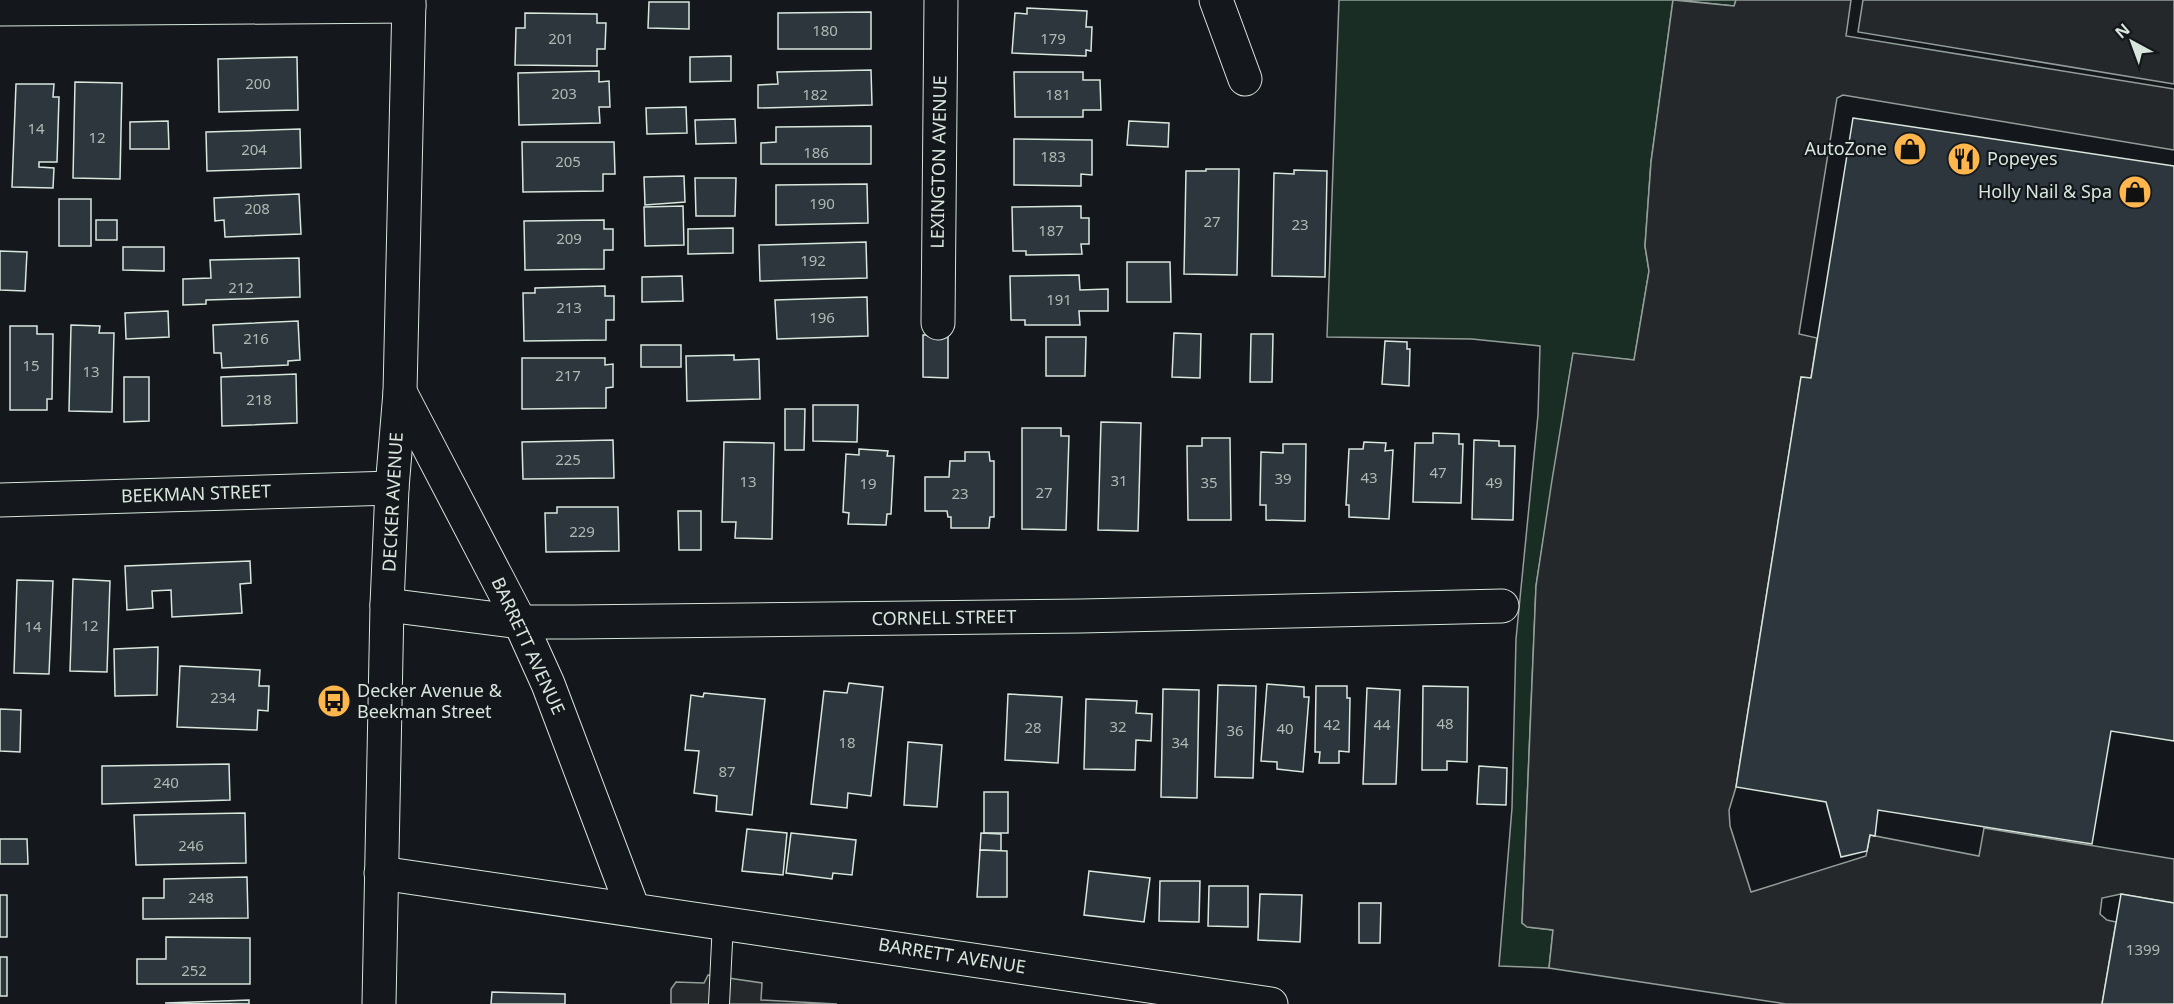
<svg xmlns="http://www.w3.org/2000/svg" width="2174" height="1004" font-family="'Noto Sans',sans-serif">
	<style>
		.green { fill: #1a2d24; stroke: #939e99; stroke-width: 1.5 }
		.parking { fill: #24282b; stroke: #939e99; stroke-width: 1.5 }
		.building { fill: #2c363c; stroke: #d8e6dc; stroke-width: 1.5 }
		.lines { fill: none; stroke-linecap: round; stroke-linejoin: round }
		.lane-casing { stroke: #d8e6dc; stroke-width: 22 }
		.street-casing { stroke: #d8e6dc; stroke-width: 35 }
		.lane { stroke: #14181c; stroke-width: 20 }
		.street { stroke: #14181c; stroke-width: 33 }
		.labels { text-anchor: middle; stroke-width: 4.5; stroke-linejoin: round; paint-order: stroke }
		.number-label { font-size: 15px; fill: #adbab4 }
		.poi-label { font-size: 18px; fill: #d8e6dc; stroke: #14181c; text-anchor: end }
		.street-label { font-size: 18px; fill: #d8e6dc; stroke: #14181c }
	</style>
	<rect width="100%" height="100%" fill="#14181c"/>
	<g class="green">
		<path d="M1339,0H1673L1651,162L1645,246L1649,271L1634,360L1573,354L1536,586L1522,923L1528,927L1553,930L1549,968L1499,966L1512,808L1516,639L1538,415L1540,346L1472,339L1327,337Z"/>
		<path d="M1677,0H1736L1734,6Z"/>
	</g>
	<g class="parking">
		<path d="M1673,0L1734,6L1736,0H1851L1846,36L2174,89V150L1843,95L1837,98L1799,334L1817,338L1811,378L1801,377L1736,787L1729,810L1730,826L1751,892L1866,856L1870,835L1979,856L1984,828L2174,859V903L2121,894L2102,898L2100,914L2107,920L2116,922L2102,1004H1786L1549,968L1553,930L1527,927L1522,923L1536,586L1552,480L1573,353L1634,360L1649,271L1645,246L1651,162Z"/>
		<path d="M1863,0H2174V84L1858,32Z"/>
		<path d="M708,975L762,983L761,1000L837,1004H671V989L676,982L704,983Z"/>
	</g>
	<g class="building">
		<path d="M649,2H689V29L648,28Z"/>
		<path d="M1027,8L1087,11L1086,27H1092L1091,51L1086,50V56L1012,53L1015,13L1027,14Z"/>
		<path d="M871,12V49H778V13Z"/>
		<path d="M525,13L597,14V23H606L605,49H597V66L515,65L516,28H525Z"/>
		<path d="M731,56V81L690,82V57Z"/>
		<path d="M297,57L298,110L219,112L218,59Z"/>
		<path d="M871,70L872,105L758,108V85L778,84L777,72Z"/>
		<path d="M599,71V82L609,81L610,107H599L600,123L519,125L518,73Z"/>
		<path d="M1014,72H1083V80H1100L1101,110H1083V117H1015Z"/>
		<path d="M75,82L122,83L120,179L73,178Z"/>
		<path d="M16,84H54L53,97H59L57,162H39V167L54,168L53,188L12,187Z"/>
		<path d="M686,107L687,133L647,134L646,108Z"/>
		<path d="M1853,118L2174,166V741L2111,731L2092,844L1878,810L1875,836L1870,835L1867,851L1841,857L1826,802L1736,787L1801,377L1811,378Z"/>
		<path d="M735,119L736,143L696,144L695,120Z"/>
		<path d="M168,121L169,149H130V122Z"/>
		<path d="M1129,121L1169,123L1168,147L1127,145Z"/>
		<path d="M871,126V164H761V143L776,142V127Z"/>
		<path d="M300,129L301,168L207,171L206,132Z"/>
		<path d="M1014,139L1092,140V175L1081,174V186L1014,185Z"/>
		<path d="M522,142H614L615,174H603V191L523,192Z"/>
		<path d="M1206,169H1239L1237,275L1184,274L1186,171H1206Z"/>
		<path d="M1294,170L1327,171L1325,277L1272,276L1274,173L1294,174Z"/>
		<path d="M684,176L685,202L645,205L644,177Z"/>
		<path d="M695,178H736L735,216H696Z"/>
		<path d="M867,184L868,223L776,225V185Z"/>
		<path d="M299,194L301,234L225,237L224,220L215,221L214,198Z"/>
		<rect x="59" y="199" width="32" height="47"/>
		<path d="M683,206L684,245L645,246L644,207Z"/>
		<path d="M1081,206V218H1089V244H1081L1082,254L1026,255V251H1013L1012,207Z"/>
		<rect x="96" y="220" width="21" height="20"/>
		<path d="M604,220V229H613V250H604V269L525,270L524,221Z"/>
		<path d="M733,228V253L688,254V229Z"/>
		<path d="M866,242L867,278L760,281L759,245Z"/>
		<path d="M123,247H164V271L123,270Z"/>
		<path d="M0,251L27,252L25,291L0,290Z"/>
		<path d="M299,258L300,297L206,300V304L183,305V279L211,278L210,260Z"/>
		<path d="M1127,262H1170L1171,302H1127Z"/>
		<path d="M1079,275L1080,290L1108,289V311H1079L1080,325H1025V320H1011L1010,276Z"/>
		<path d="M682,276L683,301L642,302V277Z"/>
		<path d="M605,286V296H614V320H606V340L524,341L523,293H535V288Z"/>
		<path d="M867,297L868,336L777,339L775,300Z"/>
		<path d="M168,311L169,337L126,339L125,313Z"/>
		<path d="M298,321L300,360L288,361V365L222,368L221,353H214L213,325Z"/>
		<path d="M71,325L100,326L99,333H114L112,412L69,411Z"/>
		<path d="M10,326H37V334H53L52,399H47V410H10Z"/>
		<path d="M1174,333L1201,334L1200,378L1172,377Z"/>
		<path d="M1251,334H1273L1272,382H1250Z"/>
		<path d="M923,335H948V378L923,377Z"/>
		<path d="M1046,337H1086L1085,376H1046Z"/>
		<path d="M1385,341L1407,342V349H1410L1409,386L1382,384Z"/>
		<rect x="641" y="345" width="40" height="22"/>
		<path d="M734,355V360L759,359L760,399L687,401L686,356Z"/>
		<path d="M522,358H605V365L613,364V387L606,388V408L522,409Z"/>
		<path d="M296,374L297,423L222,426L221,377Z"/>
		<path d="M124,377H149V421L124,422Z"/>
		<path d="M813,405H858L857,442L813,441Z"/>
		<path d="M785,409H805L804,450H785Z"/>
		<path d="M1101,422L1141,423L1138,531L1098,530Z"/>
		<path d="M1022,428H1061V436H1069L1066,530L1022,529Z"/>
		<path d="M1433,433L1459,434V444H1463L1461,503L1413,502L1415,443H1433Z"/>
		<path d="M1202,438H1230L1231,520H1188L1187,446H1202Z"/>
		<path d="M613,440L614,478L523,479L522,442Z"/>
		<path d="M1474,440L1499,441V446H1515L1513,520L1472,519Z"/>
		<path d="M724,442L774,443L772,539L735,538L736,522H722Z"/>
		<path d="M1364,442L1386,443L1385,451L1393,450L1389,519L1349,517V505H1346L1349,449H1363Z"/>
		<path d="M1283,444H1306L1305,521L1266,520V505H1260L1261,452L1283,453Z"/>
		<path d="M859,449L888,451L887,456H894L891,514H887L886,525L848,524L849,513L843,512L846,454L859,455Z"/>
		<path d="M965,452H989L990,461H994V517H990L989,528H951V517H948L947,511H925V477H949L950,461H965Z"/>
		<path d="M557,507H618L619,551L546,552L545,513H557Z"/>
		<path d="M678,511H701V550H679Z"/>
		<path d="M250,561L251,583L240,584L242,613L172,617L171,590L152,591L153,608L127,610L125,566Z"/>
		<path d="M73,579L110,581L107,672L70,671Z"/>
		<path d="M17,580L53,581L49,674L14,673Z"/>
		<path d="M158,647L157,695L115,696L114,649Z"/>
		<path d="M180,666L260,670L259,686H269L268,711L258,710L257,730L177,727Z"/>
		<path d="M849,683L883,687L871,796L848,793L847,808L811,804L824,691L847,693Z"/>
		<path d="M1267,684L1304,687V697H1309L1303,772L1277,769V762L1261,761Z"/>
		<path d="M1218,685L1256,686L1253,778L1215,777Z"/>
		<path d="M1316,686H1347V698H1350L1349,752L1339,751V763H1319L1320,752H1315Z"/>
		<path d="M1423,686L1468,687L1467,762L1447,761V770H1422Z"/>
		<path d="M1367,688L1400,690L1396,784H1363Z"/>
		<path d="M1163,689L1199,690L1197,798L1161,797Z"/>
		<path d="M704,693L765,699L752,815L716,811L717,796L694,793L699,751L685,750L691,695L703,697Z"/>
		<path d="M1008,694L1062,697L1058,763L1005,760Z"/>
		<path d="M1086,699L1137,701L1136,713L1152,714L1151,741L1136,740L1135,770L1084,769Z"/>
		<path d="M0,709L21,710L20,752L0,751Z"/>
		<path d="M908,742L942,745L937,807L904,805Z"/>
		<path d="M229,764L230,800L102,804V766Z"/>
		<path d="M1479,766L1507,768L1506,805L1477,804Z"/>
		<rect x="984" y="792" width="24" height="41"/>
		<path d="M245,813L246,863L136,865L134,815Z"/>
		<path d="M747,829L787,833L783,875L742,871Z"/>
		<path d="M791,833L856,840L852,875L833,873L832,879L786,873Z"/>
		<path d="M981,833L1001,834V851L980,850Z"/>
		<path d="M0,839H27L28,864H0Z"/>
		<path d="M980,850L1007,851V897H977Z"/>
		<path d="M1089,871L1150,878L1144,922L1084,915Z"/>
		<path d="M247,877L248,918L143,919V898H164V879Z"/>
		<path d="M1160,881H1200L1199,922L1159,921Z"/>
		<path d="M1209,886H1248V927L1208,926Z"/>
		<path d="M1260,894L1302,895L1300,942L1258,940Z"/>
		<path d="M2121,894L2174,903V1004H2102Z"/>
		<rect x="0" y="895" width="7" height="42"/>
		<path d="M1359,903H1381L1380,943H1359Z"/>
		<path d="M166,937L250,938V984H137V959H166Z"/>
		<rect x="0" y="957" width="7" height="39"/>
		<path d="M492,992L565,994V1004H491Z"/>
		<path d="M249,1000V1004L165,1003Z"/>
	</g>
	<g class="lines">
		<g class="lane-casing">
			<path id="lane" d="M719,1004L723,922"/>
		</g>
		<g class="street-casing">
			<g id="street">
				<path d="M1216,0L1245,79"/>
				<path d="M0,9L409,6"/>
				<path d="M938,323L941,0"/>
				<path d="M400,392L520,622L548,684L633,909"/>
				<path d="M0,500L392,488"/>
				<path d="M387,605L520,622H574L1081,616L1502,606"/>
				<path d="M381,873L1271,1004"/>
				<path d="M379,1004L387,605L392,488L400,392L409,0"/>
			</g>
		</g>
		<use href="#lane" class="lane"/>
		<use href="#street" class="street"/>
	</g>
	<defs>
		<g id="shop-disc" transform="scale(1.725)"><circle r="9.5" fill="#ffb74d" stroke="#14181c"/><path d="M-5-2.5h2.3a2.7 3.5 0 0 1 5.4 0H5L5.5 6h-11ZM-1.5-2.5h3a1.5 2.3 0 0 0-3 0Z" fill="#111"/></g>
		<g id="restaurant-disc" transform="scale(1.725)"><circle r="9.5" fill="#ffb74d" stroke="#14181c"/><path d="M-5-6h1v4h1v-4h1v4h1v-4h1v5L-1.5 .5V6h-2V.5L-5-1ZM5-6V6H3V1.5H1.5Q1.5-4 5-6Z" fill="#111"/></g>
		<g id="bus-disc" transform="scale(1.725)"><circle r="9.5" fill="#ffb74d" stroke="#14181c"/><path d="M-5-6H5V4H4V6H2V4H-2V6H-4V4H-5ZM-3.5-4V0h7V-4ZM-3.5 1.2v1.5H-2V1.2ZM2 1.2v1.5H3.5V1.2Z" fill="#111"/></g>
	</defs>
	<g fill-rule="evenodd">
		<use href="#shop-disc" x="1910" y="149"/>
		<use href="#restaurant-disc" x="1964" y="159"/>
		<use href="#shop-disc" x="2135" y="192"/>
		<use href="#bus-disc" x="334" y="701"/>
	</g>
	<g class="labels">
		<g class="number-label">
			<text x="825" y="36">180</text>
			<text x="561" y="44">201</text>
			<text x="1053" y="44">179</text>
			<text x="258" y="89">200</text>
			<text x="564" y="99">203</text>
			<text x="815" y="100">182</text>
			<text x="1058" y="100">181</text>
			<text x="36" y="134">14</text>
			<text x="97" y="143">12</text>
			<text x="254" y="155">204</text>
			<text x="816" y="158">186</text>
			<text x="1053" y="162">183</text>
			<text x="568" y="167">205</text>
			<text x="822" y="209">190</text>
			<text x="257" y="214">208</text>
			<text x="1212" y="227">27</text>
			<text x="1300" y="230">23</text>
			<text x="1051" y="236">187</text>
			<text x="569" y="244">209</text>
			<text x="813" y="266">192</text>
			<text x="241" y="293">212</text>
			<text x="1059" y="305">191</text>
			<text x="569" y="313">213</text>
			<text x="822" y="323">196</text>
			<text x="256" y="344">216</text>
			<text x="31" y="371">15</text>
			<text x="91" y="377">13</text>
			<text x="568" y="381">217</text>
			<text x="259" y="405">218</text>
			<text x="568" y="465">225</text>
			<text x="1438" y="478">47</text>
			<text x="1369" y="483">43</text>
			<text x="1283" y="484">39</text>
			<text x="1119" y="486">31</text>
			<text x="748" y="487">13</text>
			<text x="1209" y="488">35</text>
			<text x="1494" y="488">49</text>
			<text x="868" y="489">19</text>
			<text x="1044" y="498">27</text>
			<text x="960" y="499">23</text>
			<text x="582" y="537">229</text>
			<text x="90" y="631">12</text>
			<text x="33" y="632">14</text>
			<text x="223" y="703">234</text>
			<text x="1445" y="729">48</text>
			<text x="1332" y="730">42</text>
			<text x="1382" y="730">44</text>
			<text x="1118" y="732">32</text>
			<text x="1033" y="733">28</text>
			<text x="1285" y="734">40</text>
			<text x="1235" y="736">36</text>
			<text x="847" y="748">18</text>
			<text x="1180" y="748">34</text>
			<text x="727" y="777">87</text>
			<text x="166" y="788">240</text>
			<text x="191" y="851">246</text>
			<text x="201" y="903">248</text>
			<text x="2143" y="955">1399</text>
			<text x="194" y="976">252</text>
		</g>
		<g class="poi-label">
			<text x="1887" y="155">AutoZone</text>
			<text x="1987" y="165" text-anchor="start">Popeyes</text>
			<text x="2112" y="198">Holly Nail &amp; Spa</text>
			<text x="357" y="697" text-anchor="start">Decker Avenue &amp;<tspan x="357" dy="21">Beekman Street</tspan></text>
		</g>
		<g class="street-label">
			<text transform="translate(939 162) rotate(-89)" y="6">LEXINGTON AVENUE</text>
			<text transform="translate(196 494) rotate(-2)" y="6">BEEKMAN STREET</text>
			<text transform="translate(393 502) rotate(-87)" y="6">DECKER AVENUE</text>
			<text transform="translate(944 618) rotate(-1)" y="6">CORNELL STREET</text>
			<text transform="translate(528 646) rotate(65)" y="6">BARRETT AVENUE</text>
			<text transform="translate(952 956) rotate(9)" y="6">BARRETT AVENUE</text>
		</g>
	</g>
	<g transform="translate(2132 42) rotate(319)" stroke="#14181c" stroke-width="4.5" paint-order="stroke">
	<path d="M0-4.5L10 22L0 15L-10 22Z" fill="#d8e6dc"/>
	<text y="-9" font-size="16" font-weight="bold" text-anchor="middle" fill="#d8e6dc">N</text>
	</g>
</svg>
